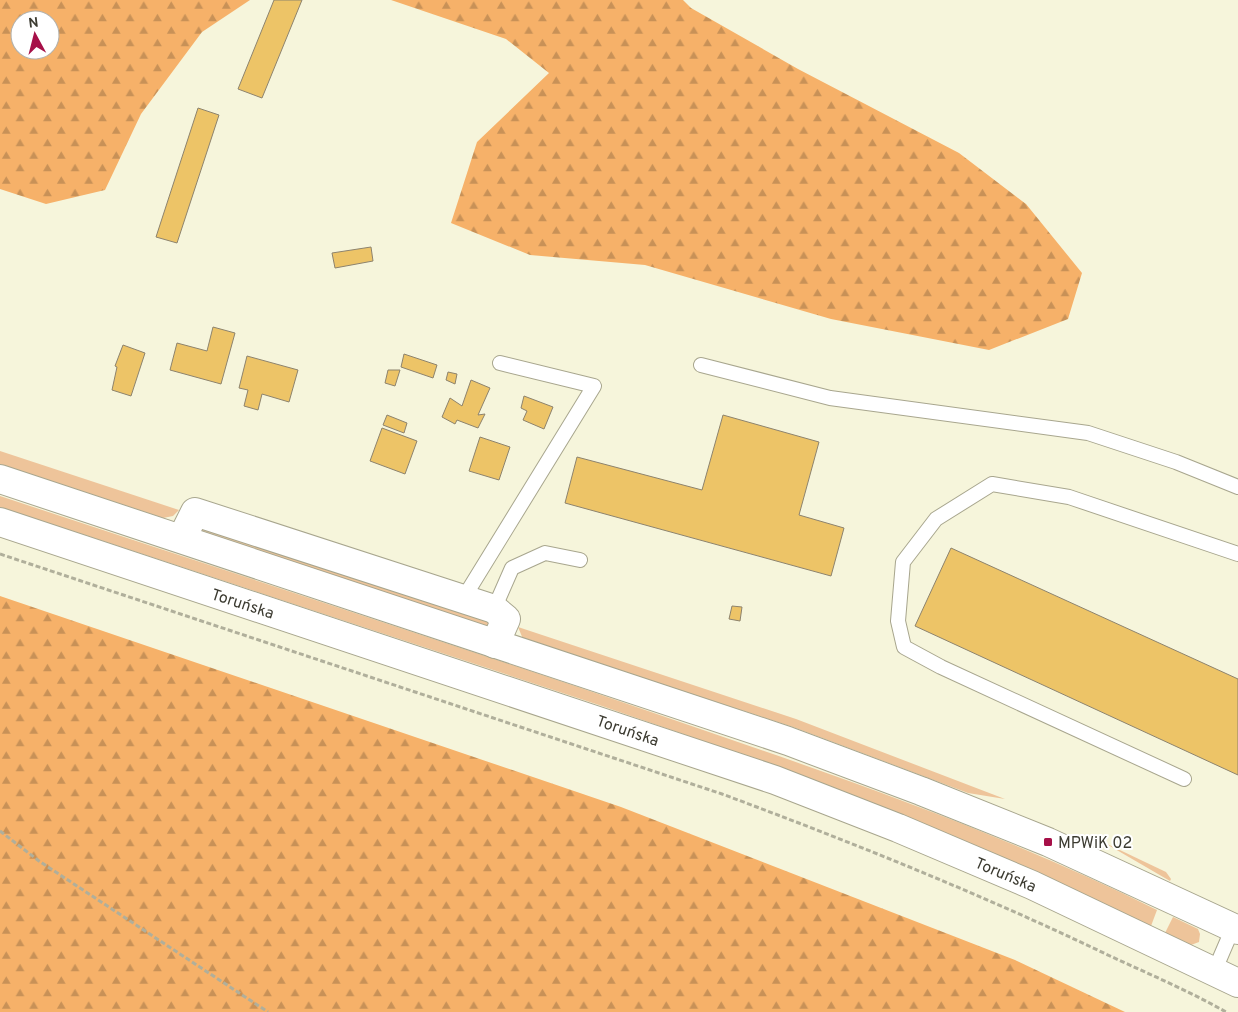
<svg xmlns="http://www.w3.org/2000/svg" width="1238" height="1012" font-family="Overpass,sans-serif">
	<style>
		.green { fill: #eec49a }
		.forest { fill: url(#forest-firs); fill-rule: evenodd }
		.building { fill: #edc467; stroke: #8d836d }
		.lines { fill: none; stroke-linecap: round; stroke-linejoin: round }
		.service-casing { stroke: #a8a68e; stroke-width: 16 }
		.minor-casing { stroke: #a8a68e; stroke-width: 30 }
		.primary-casing { stroke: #a8a68e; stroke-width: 30 }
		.path { stroke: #b0af9b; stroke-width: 3; stroke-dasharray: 5 2.5; stroke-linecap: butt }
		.service { stroke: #fff; stroke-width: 14 }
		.minor { stroke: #fff; stroke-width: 28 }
		.primary { stroke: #fff; stroke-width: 28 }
		.poi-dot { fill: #a61048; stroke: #fff; stroke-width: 2 }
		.labels { text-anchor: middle; stroke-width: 4; stroke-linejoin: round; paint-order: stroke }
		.street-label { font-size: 16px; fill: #3c3b31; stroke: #fff }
		.poi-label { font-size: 16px; fill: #3c3b31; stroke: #fff; text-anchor: start }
	</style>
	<defs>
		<pattern id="forest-firs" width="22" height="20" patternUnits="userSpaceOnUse" patternTransform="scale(1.25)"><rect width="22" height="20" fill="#f6b169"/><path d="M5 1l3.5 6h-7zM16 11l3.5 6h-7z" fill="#c89157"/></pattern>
	</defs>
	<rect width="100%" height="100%" fill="#f6f5db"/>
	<g class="green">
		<path d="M0,451L179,510L173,516L163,518L0,464Z"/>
		<path d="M0,496C217,568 435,638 651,712C823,771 995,829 1157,910L1151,926L992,853L790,771L602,706L0,507Z"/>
		<path d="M200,525L491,619L488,627L200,530Z"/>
		<path d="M518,627L796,719L1005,799L968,793L793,727L523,639Z"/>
		<path d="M1103,842L1166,872L1171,879L1170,881Z"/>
		<path d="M1173,917L1198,929L1200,934L1199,942L1191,945L1165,933Z"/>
	</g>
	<g class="forest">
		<path d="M0,0H250L202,32L141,114L105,190L46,204L0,189ZM20,20H50V50H20Z"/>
		<path d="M391,0H683L691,8L798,69L959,153L1026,204L1082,273L1068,319L989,350L831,319L645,265L530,255L451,223L477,142L549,73L506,39Z"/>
		<path d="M0,596L621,807L1015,960L1125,1012H0Z"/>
	</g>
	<g class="building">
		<path d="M274,0H302L262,98L238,89Z"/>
		<path d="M198,108L219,115L177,243L156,237Z"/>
		<path d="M371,247L373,261L335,268L332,253Z"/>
		<path d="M213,327L235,333L221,384L170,370L177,343L207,351Z"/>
		<path d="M123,345L145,353L131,396L112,390L117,367L115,366Z"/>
		<path d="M404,354L437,365L433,378L401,367Z"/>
		<path d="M247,356L298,370L289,402L262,394L258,410L244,406L248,390L239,388Z"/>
		<path d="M388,370H400L395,386L385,383Z"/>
		<path d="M448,372L457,374L455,384L446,380Z"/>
		<path d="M471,380L490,388L478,415L485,414L478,428L457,420L455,424L442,417L450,398L462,406Z"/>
		<path d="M524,396L553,407L544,429L523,420L527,411L521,408Z"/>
		<path d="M387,415L407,423L404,433L383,425Z"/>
		<path d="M723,415L819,442L799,515L844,528L831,576L565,503L577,457L702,490Z"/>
		<path d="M382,428L417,441L405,474L370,461Z"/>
		<path d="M480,437L510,447L499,480L469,471Z"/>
		<path d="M951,548L1238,679V775L915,626Z"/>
		<path d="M732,606L742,607L740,621L729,619Z"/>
	</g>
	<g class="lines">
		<g class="service-casing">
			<g id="service">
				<path d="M701,365L830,398L1088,433L1176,462L1238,487"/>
				<path d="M463,599L594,386L500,363"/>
				<path d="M494,609L512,568L545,553L580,560"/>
				<path d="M1184,779L941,667L904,647L898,621L903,562L936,519L992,484L1069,497L1238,554"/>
				<path d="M1214,972L1235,923"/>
			</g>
		</g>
		<g class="minor-casing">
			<path id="minor" d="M182,538L195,512L494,609L506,619L495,644"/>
		</g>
		<g class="primary-casing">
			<g id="primary">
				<path d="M0,479L788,741L921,791L1048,842L1238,930"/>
				<path d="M0,522L775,780L898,828L1032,885L1238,983"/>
			</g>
		</g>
		<g class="path">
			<path d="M0,554L722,794C854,843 983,895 1110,956C1149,974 1189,991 1226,1012"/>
			<path d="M0,831L39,861L268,1012"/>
		</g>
		<use href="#service" class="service"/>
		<use href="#minor" class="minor"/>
		<use href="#primary" class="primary"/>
	</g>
	<rect class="poi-dot" x="1043" y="837" width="10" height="10" rx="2.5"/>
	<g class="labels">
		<g class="street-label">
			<text transform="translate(243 603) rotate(18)" y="6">Toruńska</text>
			<text transform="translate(628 730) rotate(19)" y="6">Toruńska</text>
			<text transform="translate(1006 874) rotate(23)" y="6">Toruńska</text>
		</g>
		<g class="poi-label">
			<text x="1058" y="848">MPWiK 02</text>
		</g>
	</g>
	<g transform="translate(35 35) rotate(353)"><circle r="24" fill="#ffffff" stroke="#b1b1ad"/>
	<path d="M0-4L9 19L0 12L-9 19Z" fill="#a61048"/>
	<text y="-8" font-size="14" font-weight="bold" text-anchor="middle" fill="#3c3b31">N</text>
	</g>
</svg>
